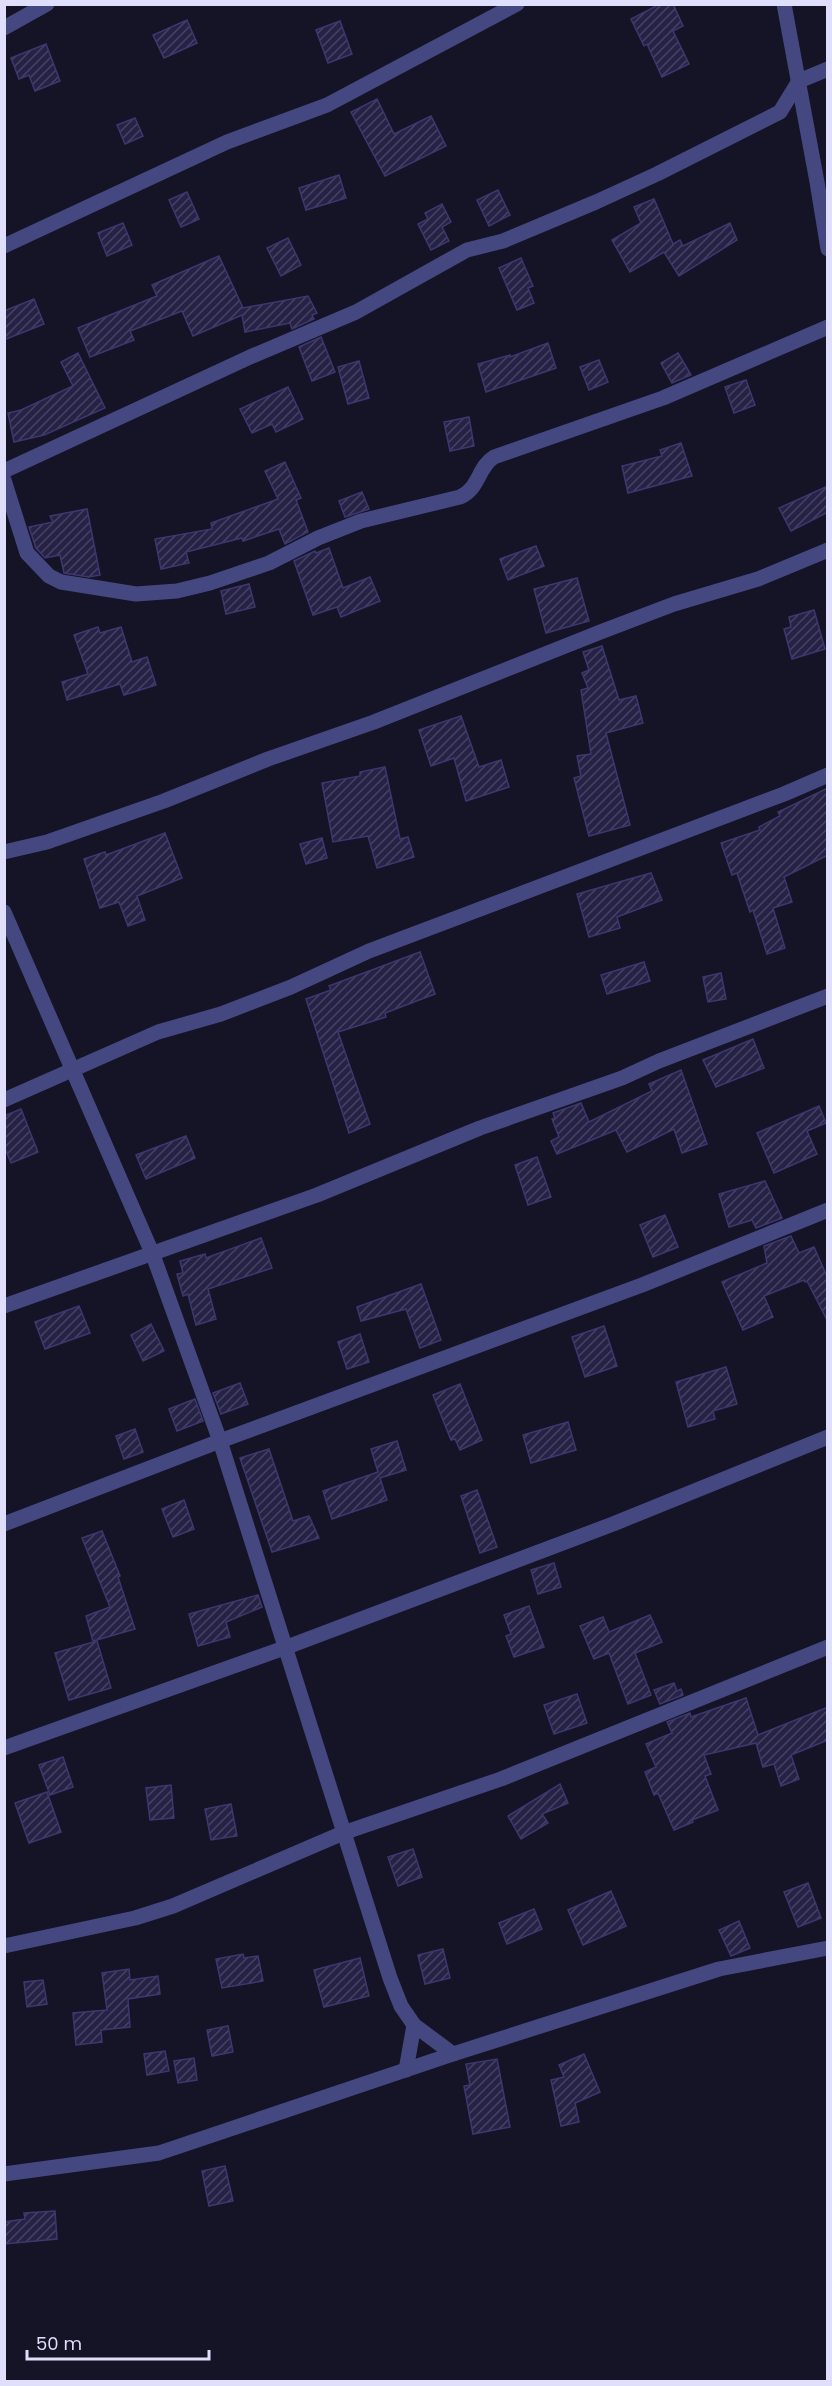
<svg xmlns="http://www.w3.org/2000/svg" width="832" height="2386" font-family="Poppins,sans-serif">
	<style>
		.building { fill: url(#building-hatch); stroke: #3d376f; stroke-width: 1.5 }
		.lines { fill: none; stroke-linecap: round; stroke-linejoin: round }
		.minor { stroke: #454880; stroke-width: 15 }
	</style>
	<defs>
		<pattern id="building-hatch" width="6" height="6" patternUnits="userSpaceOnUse" patternTransform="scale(1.5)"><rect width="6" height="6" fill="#262246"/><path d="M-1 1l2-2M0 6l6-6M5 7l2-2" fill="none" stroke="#454262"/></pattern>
	</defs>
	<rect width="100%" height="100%" fill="#151427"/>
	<g class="building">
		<path d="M660,4H673L683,26L673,31L689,64L662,77L647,44L644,46L631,19Z"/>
		<path d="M187,20L197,43L164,58L153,35Z"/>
		<path d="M340,21L352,54L328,63L316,30Z"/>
		<path d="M46,44L60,81L35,91L29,75L19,79L11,58Z"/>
		<path d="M377,99L394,134L431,116L446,146L385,176L351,112Z"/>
		<path d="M135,118L143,136L125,144L117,125Z"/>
		<path d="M339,175L346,198L306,210L299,188Z"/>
		<path d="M498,190L510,215L489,226L477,200Z"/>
		<path d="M187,192L199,219L181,227L169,200Z"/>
		<path d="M654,199L673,244L680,240L683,246L730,223L737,240L679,276L664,252L630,272L612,240L641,223L634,207Z"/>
		<path d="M442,204L451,222L442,227L449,241L431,250L418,224L428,219L425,213Z"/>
		<path d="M123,223L132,245L107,256L98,233Z"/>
		<path d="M288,238L301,265L281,276L267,248Z"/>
		<path d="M219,256L243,308L308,296L317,313L312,315L314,319L292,329L290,323L245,332L242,315L193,336L182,311L130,331L134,340L90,357L78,328L157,296L152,285Z"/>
		<path d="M521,258L533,286L528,288L534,303L517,310L499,268Z"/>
		<path d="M34,299L44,324L4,340V311Z"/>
		<path d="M321,337L335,372L312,381L299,347Z"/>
		<path d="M548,343L556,368L486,392L478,364L510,355V357Z"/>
		<path d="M78,353L105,408L44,435L14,442L8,413L21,410L73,386L61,362Z"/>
		<path d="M678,353L691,375L672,383L661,363Z"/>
		<path d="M599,360L608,382L589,390L580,367Z"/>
		<path d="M359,361L369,398L348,404L338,367Z"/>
		<path d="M746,380L755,405L734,413L725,387Z"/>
		<path d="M288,387L303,419L276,432L272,424L252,433L240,409Z"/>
		<path d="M469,417L474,446L450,451L444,422Z"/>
		<path d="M681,443L692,476L628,493L622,466L662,456L660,450Z"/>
		<path d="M285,462L301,498L296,500L308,532L285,544L279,529L243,541L242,538L186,552L189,563L161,569L155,539L212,529L211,523L278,499L265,471Z"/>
		<path d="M828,486V512L791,531L779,508Z"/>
		<path d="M362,492L369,509L345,517L339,501Z"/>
		<path d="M87,509L100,575L89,577L64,573L60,555L45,558L36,548L29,527L53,522L50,516Z"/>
		<path d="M536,546L544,566L508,580L500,559Z"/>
		<path d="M329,548L343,588L370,577L380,601L341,617L337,607L313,615L294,561L315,551L316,553Z"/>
		<path d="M577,578L589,621L546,633L534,589Z"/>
		<path d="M249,584L255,607L226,614L221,591Z"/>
		<path d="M814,610L825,649L792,659L784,629L791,627L789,617Z"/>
		<path d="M98,627L100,633L121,627L132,662L147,657L156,685L124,695L120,684L67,700L62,682L88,674L74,635Z"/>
		<path d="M602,646L619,700L636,696L643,723L606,733L630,825L589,836L574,778L581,776L577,756L591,754L581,690L588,688L582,673L589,670L583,652Z"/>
		<path d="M461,716L479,767L501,760L509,787L466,801L454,758L431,766L419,730Z"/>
		<path d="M385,767L400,839L408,837L414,857L377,868L368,836L333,842L322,783L360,776V772Z"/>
		<path d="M828,788V855L784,877L792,902L773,908L785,948L767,954L753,910L750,912L737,873L732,875L721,843L760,830L759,827L780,816L778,812Z"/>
		<path d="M165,833L182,878L137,896L145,920L128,926L119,902L100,908L84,859L105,852L106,855Z"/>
		<path d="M322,838L327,858L306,864L300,844Z"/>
		<path d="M651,873L662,900L617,917L620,928L589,937L577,894Z"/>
		<path d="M420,952L435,994L385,1013L386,1017L338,1032L370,1124L349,1133L306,999L331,990L329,986Z"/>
		<path d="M644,962L650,981L607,994L601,975Z"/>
		<path d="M721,973L726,999L708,1002L703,977Z"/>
		<path d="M753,1039L764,1068L716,1087L703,1060Z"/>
		<path d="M681,1070L707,1144L682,1153L674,1129L627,1152L616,1130L557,1154L551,1141L559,1137L552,1119L555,1118L553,1113L581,1103L589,1122L652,1091L649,1084Z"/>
		<path d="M819,1106L826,1123L807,1131L817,1154L774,1173L757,1133Z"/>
		<path d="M21,1109L38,1152L11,1163L4,1146V1116Z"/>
		<path d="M186,1136L195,1158L146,1179L136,1155Z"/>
		<path d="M537,1157L551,1197L528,1205L515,1165Z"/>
		<path d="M765,1181L782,1218L756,1228L752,1220L729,1227L719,1194Z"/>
		<path d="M665,1215L678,1247L653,1257L640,1225Z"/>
		<path d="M791,1236L799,1253L814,1247L828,1279V1322L807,1281L805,1282L804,1280L764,1296L773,1317L743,1330L722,1282L767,1263L764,1246Z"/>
		<path d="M261,1238L272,1268L208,1289L216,1319L196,1325L188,1294L183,1296L177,1274L183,1273L180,1261L205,1254L206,1258Z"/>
		<path d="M421,1284L441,1340L420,1348L406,1309L361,1321L357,1307Z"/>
		<path d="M79,1306L90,1333L45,1349L35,1322Z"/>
		<path d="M151,1324L164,1351L143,1361L131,1335Z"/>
		<path d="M604,1326L617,1366L585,1377L572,1337Z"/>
		<path d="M360,1334L369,1362L347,1369L338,1342Z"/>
		<path d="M726,1367L737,1404L713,1411L715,1419L688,1427L676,1382Z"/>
		<path d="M240,1383L248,1404L221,1414L213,1393Z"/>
		<path d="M460,1384L482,1440L460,1450L455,1439L451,1440L433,1395Z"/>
		<path d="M195,1399L203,1421L177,1431L169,1409Z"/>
		<path d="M568,1422L576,1450L531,1463L523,1435Z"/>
		<path d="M135,1429L143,1452L124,1459L116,1436Z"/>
		<path d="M397,1441L406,1470L380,1478L387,1500L332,1519L323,1491L378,1472L371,1449Z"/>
		<path d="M269,1449L293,1521L309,1516L319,1538L272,1552L240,1458Z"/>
		<path d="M477,1490L497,1547L480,1553L461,1496Z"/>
		<path d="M184,1500L194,1529L173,1537L162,1509Z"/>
		<path d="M102,1531L120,1576L118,1577L135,1629L93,1641L86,1616L110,1607L82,1538Z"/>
		<path d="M554,1563L561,1587L538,1594L531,1570Z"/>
		<path d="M258,1595L262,1607L226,1622L230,1637L198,1646L189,1614Z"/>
		<path d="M529,1606L544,1647L514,1657L506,1636L511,1634L504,1615Z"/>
		<path d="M650,1615L662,1642L635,1653L651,1695L628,1704L609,1653L594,1659L580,1626L603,1617L609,1632Z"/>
		<path d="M97,1641L111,1688L69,1700L55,1653Z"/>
		<path d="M674,1683L677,1691L681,1689L683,1695L660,1704L654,1690Z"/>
		<path d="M577,1694L587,1723L554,1734L544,1705Z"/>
		<path d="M746,1698L758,1735L828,1707V1740L791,1755L799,1779L781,1786L774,1764L763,1767L756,1743L704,1755L711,1774L705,1776L718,1810L692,1820L693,1822L674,1830L658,1793L654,1795L645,1772L656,1767L646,1744L672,1733L667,1722L690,1713L691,1717Z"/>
		<path d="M63,1757L73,1787L50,1795L39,1765Z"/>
		<path d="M560,1784L568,1803L542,1814L548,1823L521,1839L508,1816Z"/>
		<path d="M171,1785L174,1818L150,1820L146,1788Z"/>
		<path d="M47,1792L61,1832L29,1843L15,1803Z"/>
		<path d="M231,1804L237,1836L211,1840L205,1809Z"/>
		<path d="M413,1849L422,1877L398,1886L388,1857Z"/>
		<path d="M808,1883L821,1918L798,1927L784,1892Z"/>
		<path d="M611,1891L626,1926L583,1945L568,1910Z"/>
		<path d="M534,1909L542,1929L507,1944L499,1923Z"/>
		<path d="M739,1921L750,1948L731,1956L719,1930Z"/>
		<path d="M443,1949L450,1978L425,1984L418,1955Z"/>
		<path d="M243,1954L244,1958L258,1956L263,1981L222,1988L216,1959Z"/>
		<path d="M360,1958L369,1996L324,2007L314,1970Z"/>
		<path d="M129,1969L130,1980L158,1976L160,1994L128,1999L130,2027L101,2030L102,2042L76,2045L73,2013L107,2010L102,1973Z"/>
		<path d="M43,1980L47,2004L27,2007L24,1982Z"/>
		<path d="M228,2026L233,2052L212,2056L207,2030Z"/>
		<path d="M165,2051L169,2071L147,2075L144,2054Z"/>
		<path d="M584,2054L600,2092L575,2103L579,2122L561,2126L551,2080L564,2077L559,2065Z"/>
		<path d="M194,2058L197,2080L178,2083L174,2061Z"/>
		<path d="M497,2059L510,2127L473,2134L464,2086L470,2085L466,2064Z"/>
		<path d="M225,2166L233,2201L209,2206L202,2171Z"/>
		<path d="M55,2211L57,2239L4,2244V2222L25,2219L24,2213Z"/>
	</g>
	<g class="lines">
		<g class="minor">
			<path d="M784,4L817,182L828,249"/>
			<path d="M4,28L47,4"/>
			<path d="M4,246L227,142L327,105L517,4"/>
			<path d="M4,471L250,357L356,312L467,250L503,241L596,202L657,174L780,112L799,81L828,69"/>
			<path d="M4,480L27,553L49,576L61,582L136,594L177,591L210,583L269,563L318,538L361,521L460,497C479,489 478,467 494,457L663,398L828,327"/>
			<path d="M4,852L47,842L164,801L268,759L374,722L603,631L674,604L758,579L828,550"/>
			<path d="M4,912L153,1255L220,1441L390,1978L401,2006L414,2025L453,2054"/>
			<path d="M4,1100L158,1032L221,1014L291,987L369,951L784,794L828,775"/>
			<path d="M4,1306L317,1195L480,1128L622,1078L659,1061L828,996"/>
			<path d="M4,1524L220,1441L642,1285L828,1210"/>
			<path d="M4,1748L287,1647L613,1524L828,1437"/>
			<path d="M4,1946L135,1918L173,1906L343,1833L501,1779L828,1647"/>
			<path d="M406,2070L414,2025"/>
			<path d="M4,2174L159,2153L453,2054L719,1969L828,1948"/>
		</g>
	</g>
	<rect width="832" height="2386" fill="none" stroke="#dfdefb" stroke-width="12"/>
	<path d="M27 2350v9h182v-9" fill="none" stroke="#dfdefb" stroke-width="3"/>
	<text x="36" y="2350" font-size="18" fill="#dfdefb" stroke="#151427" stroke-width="4.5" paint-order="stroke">50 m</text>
</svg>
